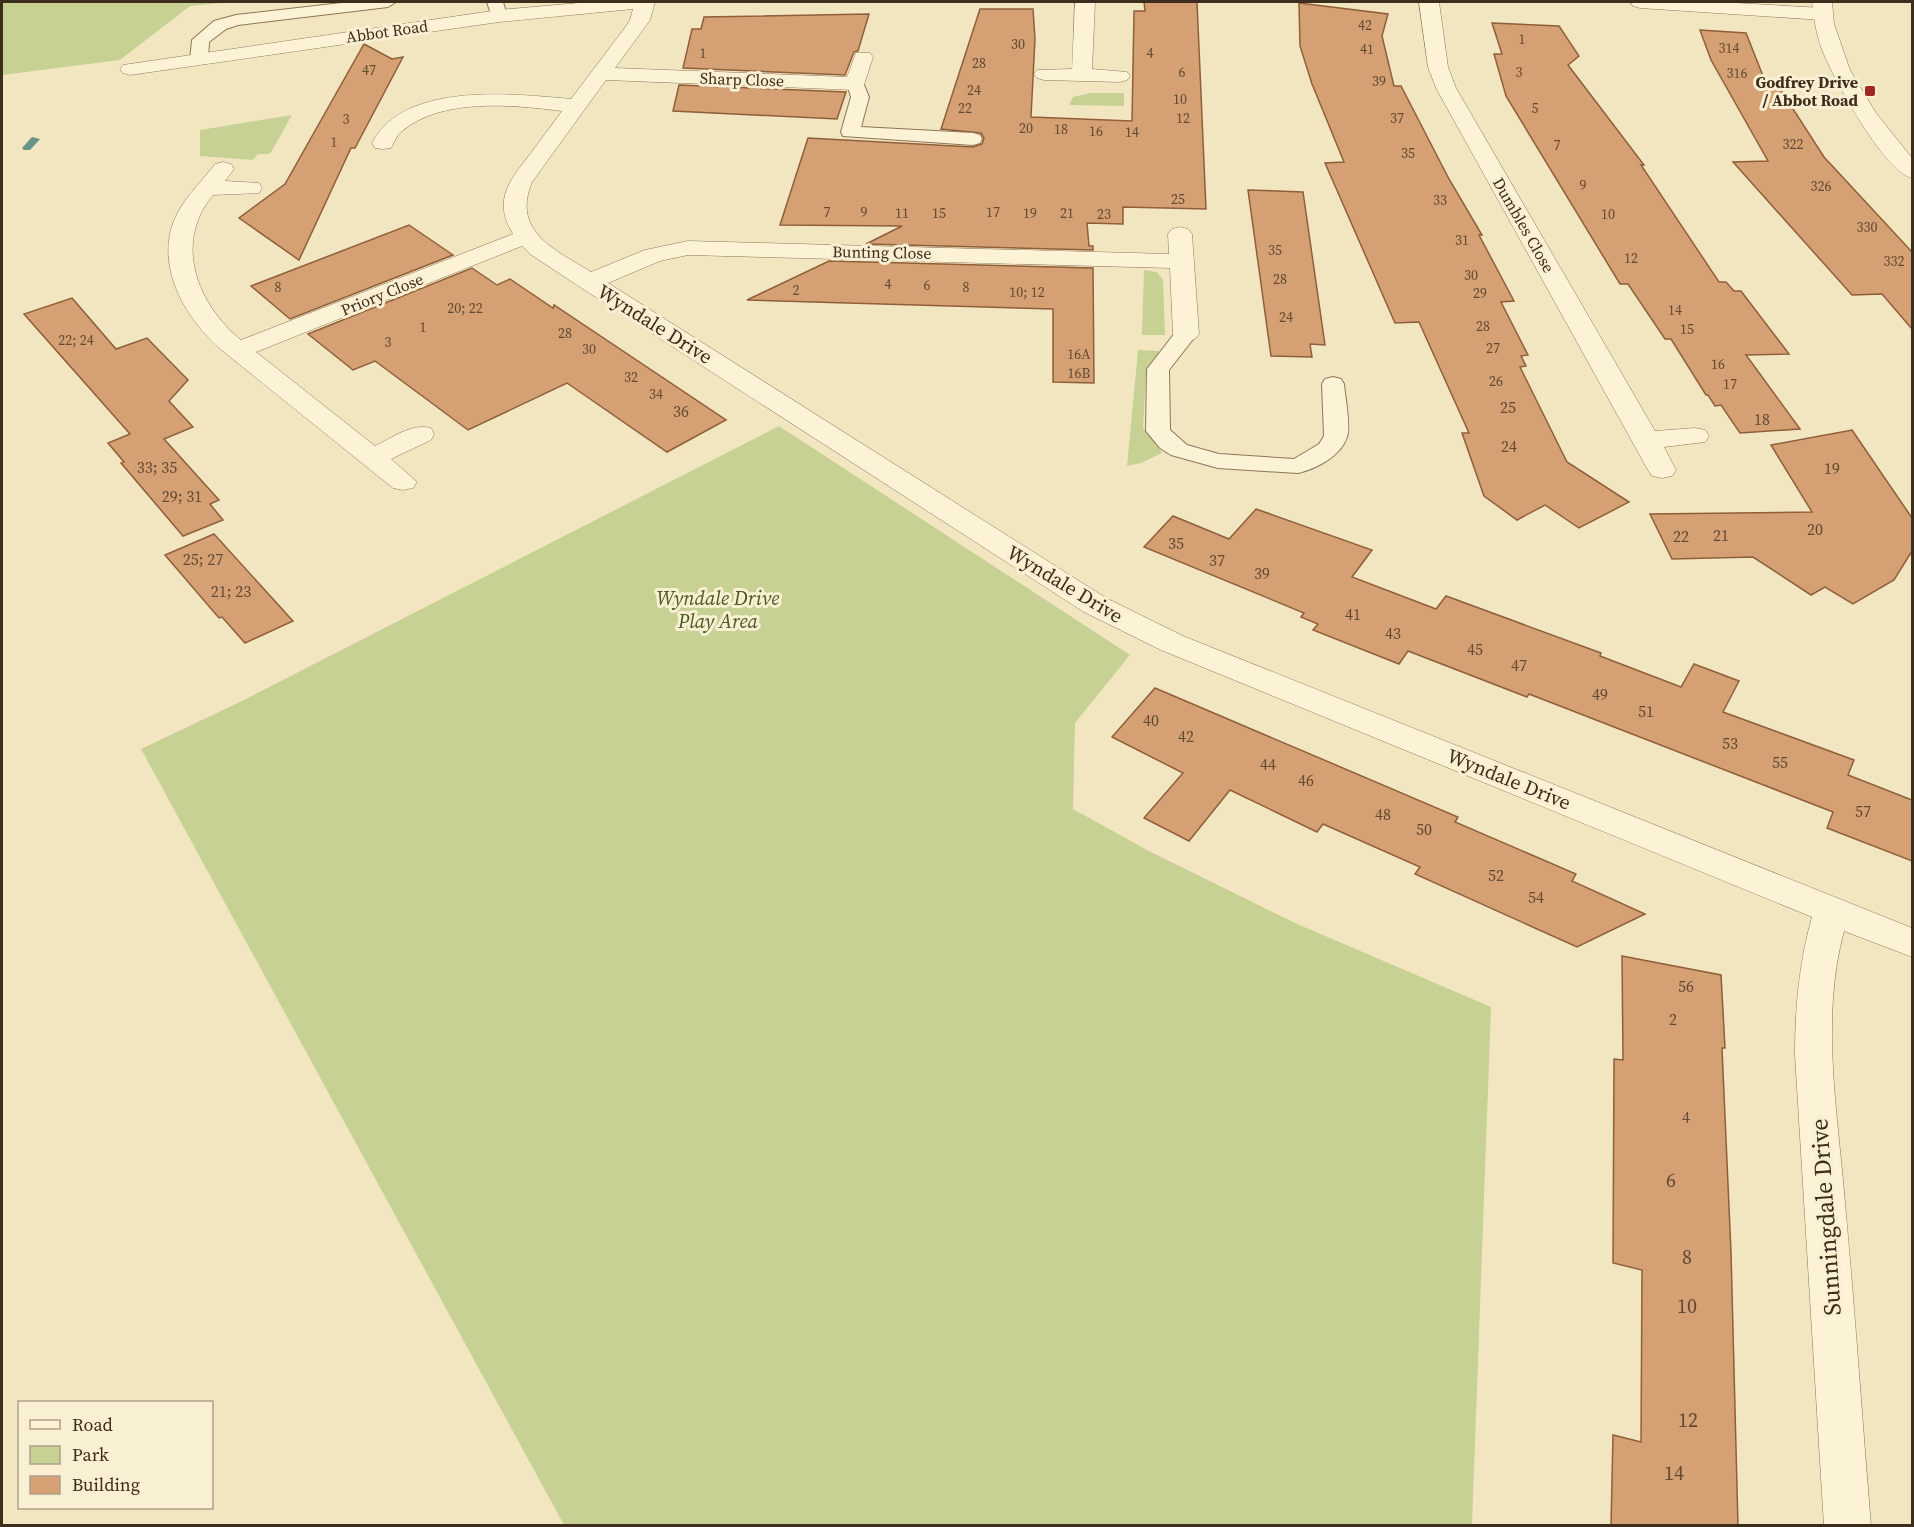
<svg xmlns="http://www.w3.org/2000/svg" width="1914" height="1527" font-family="'Source Serif 4',serif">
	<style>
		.green { fill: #c8d194 }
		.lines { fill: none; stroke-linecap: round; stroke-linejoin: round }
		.stream { fill: #6a938b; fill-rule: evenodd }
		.building { fill: #d4a074; stroke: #8f5f3a; stroke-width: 1.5 }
		.service-casing { stroke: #8e7657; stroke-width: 2 }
		.minor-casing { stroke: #8e7657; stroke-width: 1 }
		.tertiary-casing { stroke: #8e7657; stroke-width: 1 }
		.service { fill: #fcf2d6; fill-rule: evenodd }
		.minor { fill: #fcf2d6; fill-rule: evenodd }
		.tertiary { fill: #fcf2d6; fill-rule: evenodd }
		.poi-dot { fill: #a22621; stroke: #f9efd2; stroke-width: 2 }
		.labels { text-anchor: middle; stroke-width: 6; stroke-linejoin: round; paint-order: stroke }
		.far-number-label { font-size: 14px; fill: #624a33 }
		.far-street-label { font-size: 16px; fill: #3c2d1d; stroke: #f9efd2 }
		.far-poi-label { font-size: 16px; font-weight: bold; fill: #3c2d1d; stroke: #f9efd2; text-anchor: end }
		.number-label { font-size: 16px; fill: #624a33 }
		.street-label { font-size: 20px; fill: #3c2d1d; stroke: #f9efd2 }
		.park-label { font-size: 20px; font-style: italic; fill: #4a5a21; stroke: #f9efd2 }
		.near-number-label { font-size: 20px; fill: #624a33 }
		.near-street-label { font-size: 24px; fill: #3c2d1d; stroke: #f9efd2 }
	</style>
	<rect width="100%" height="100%" fill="#f2e6c1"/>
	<g class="green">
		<path d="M2,2H232L190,6L120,60L2,75Z"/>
		<path d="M1090,93H1124V106L1069,105L1073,97Z"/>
		<path d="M292,115L270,154H258L253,160L200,156V130Z"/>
		<path d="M1144,270L1157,272L1163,280L1165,335H1142Z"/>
		<path d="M1138,350L1159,351L1157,359L1146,374L1143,428L1162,453L1141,463L1127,466Z"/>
		<path d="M779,426L1130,655L1075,723L1073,809L1149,851L1295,923L1491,1007L1472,1525H564L141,749L242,701Z"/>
	</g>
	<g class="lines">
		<path class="stream" d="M32,137L40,139L30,150H24L22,148Z"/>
	</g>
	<g class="building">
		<path d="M1144,2H1197L1206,209L1123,207V224L1087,223L1089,246H1093V250L866,244L902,226L780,225L808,138L973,147L982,144L984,138L981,133L941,129L980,9H1033L1035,39L1031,117L1132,121L1134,11H1145Z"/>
		<path d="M1299,3L1388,14L1382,36L1394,86H1401L1449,179L1482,235H1479L1514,301L1501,302L1528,355L1521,356L1526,366L1520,367L1567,462L1629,502L1579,528L1545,505L1517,520L1484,496L1462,433H1469L1419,322L1395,323L1325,163L1344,162L1312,84L1300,46Z"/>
		<path d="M869,14L858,51L854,52L845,75L683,68L692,29H701L704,17Z"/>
		<path d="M1492,23L1559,26L1579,56L1568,65L1644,165H1641L1719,282H1726L1734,291H1741L1789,354L1746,355L1800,429L1740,433L1721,405L1715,406L1708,395H1706L1671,339H1665L1628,284H1620L1506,96L1494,54H1502Z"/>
		<path d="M1700,30L1746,33L1765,81H1775L1824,157L1912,252V329L1882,294L1852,295L1733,162L1768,161L1711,60Z"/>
		<path d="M364,44L392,59L403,57L355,148H351L299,260L239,218L285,184Z"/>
		<path d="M679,85L846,92L837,119L673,111Z"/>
		<path d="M1248,190L1303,192L1325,345L1310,344L1312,357L1271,356Z"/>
		<path d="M409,225L453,255L290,319L251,286Z"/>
		<path d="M829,261L1093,268L1094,383L1053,382V309L747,300Z"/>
		<path d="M472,268L497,285L510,279L553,308L554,305L726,420L667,452L567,383L468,430L375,361L353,370L308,334Z"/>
		<path d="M72,298L116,349L147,338L188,380L169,401L193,427L164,439L219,500L210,504L223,520L183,536L121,463L124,462L108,443L130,434L24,314Z"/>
		<path d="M1852,430L1912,518V551L1894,580L1853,604L1825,587L1811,595L1753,557L1672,559L1650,514L1812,512L1771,445Z"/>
		<path d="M1256,509L1372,550L1352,577L1436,609L1446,596L1601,653L1600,656L1681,687L1694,664L1739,681L1723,712L1854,760L1848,775L1912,800V861L1827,828L1833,812L1529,694L1527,697L1408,651L1399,664L1313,630L1318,624L1301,617L1304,613L1144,547L1173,516L1229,539Z"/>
		<path d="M214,534L293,621L245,643L222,617L219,618L165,555Z"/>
		<path d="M1155,688L1458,817L1455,822L1576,874L1572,881L1645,914L1577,947L1415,874L1420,867L1323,824L1317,832L1230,790L1189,841L1144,818L1183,773L1112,737Z"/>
		<path d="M1622,956L1721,975L1725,1048H1722L1731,1252L1738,1526H1611L1613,1435L1641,1442L1642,1270L1613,1263L1614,1059L1623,1060Z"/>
	</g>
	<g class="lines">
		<g class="service-casing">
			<g id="service">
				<path d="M350,2H396L388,7L238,25L226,29L209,42L208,60L205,64H193L190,60L192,40L214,21L236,15Z"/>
				<path d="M487,2H503L507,16L505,20H493Z"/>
				<path d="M856,79L862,80L869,97L861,127L973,133L980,135L982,139L980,143L973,145L843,136L841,132L851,97L847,84L850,80Z"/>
				<path d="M1186,327L1194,329L1197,334L1169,370L1170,430L1187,445L1219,454L1294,459L1319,444L1324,436L1322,384L1325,379L1333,377L1341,379L1344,384C1345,397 1351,426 1347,437C1341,456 1316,469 1298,473L1218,468L1171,455L1160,448L1146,431L1147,369L1178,329Z"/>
			</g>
		</g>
		<g class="minor-casing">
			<g id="minor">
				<path d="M590,2H655L650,20L615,68L847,77L856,53H870L873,57L863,88L856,90L606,80L532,182C511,232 556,250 591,272L645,250L688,241L1169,254L1168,234L1172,229L1180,227L1188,229L1192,234L1199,334L1195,339L1186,342L1177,339L1173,334L1170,268L688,255L660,261L608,283L1106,598L1183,636L1912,928V957L1844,931C1820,1019 1838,1114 1845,1203C1855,1310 1862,1418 1871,1526H1824L1795,1055C1795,1008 1799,963 1812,917L1161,650L1084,612L580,287L530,254L522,246L256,352L375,446C392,438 411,423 431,428L434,434L431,440L391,459L417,482L413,488L403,490L393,488L224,352C185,320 151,262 178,212C188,194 203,180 215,164L223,162L231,164L234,169L225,181L259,183L262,188L259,193L213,195C173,243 197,304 241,340L513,234C492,200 510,180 531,153C541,139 552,125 562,111C514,105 441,97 401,132C396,136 394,143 391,148L383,149L375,148L372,143C404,81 514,94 571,99L624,29L630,20L633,9L499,22L130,75L123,73L120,69L123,65L499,10Z"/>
				<path d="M1075,2H1095L1092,69L1127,72L1130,76L1127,80L1120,82L1044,80L1037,78L1034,74L1037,70L1072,69Z"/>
				<path d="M1419,2H1439L1448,67L1456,88L1655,431L1695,428L1705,430L1709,436L1705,442L1664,447L1676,470L1672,476L1662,478L1652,476L1648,470L1436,88L1428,67Z"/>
				<path d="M1630,2H1720L1822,8L1829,10L1832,14L1829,18L1822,20L1640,8L1633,6Z"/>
			</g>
		</g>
		<g class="tertiary-casing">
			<path id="tertiary" d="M1812,2H1832L1834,24L1850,70L1876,113L1912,158V178C1884,172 1831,75 1821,47C1816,33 1814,18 1812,2Z"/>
		</g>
		<use href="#service" class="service"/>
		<use href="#minor" class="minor"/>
		<use href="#tertiary" class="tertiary"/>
	</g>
	<rect class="poi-dot" x="1864" y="85" width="12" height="12" rx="3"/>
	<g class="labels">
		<g class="far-number-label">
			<text x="1365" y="30">42</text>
			<text x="1522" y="44">1</text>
			<text x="1018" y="49">30</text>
			<text x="1729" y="53">314</text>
			<text x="1367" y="54">41</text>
			<text x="703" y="58">1</text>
			<text x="1150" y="58">4</text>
			<text x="979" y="68">28</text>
			<text x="369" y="75">47</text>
			<text x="1182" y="77">6</text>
			<text x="1519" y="77">3</text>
			<text x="1737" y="78">316</text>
			<text x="1379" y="86">39</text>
			<text x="974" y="95">24</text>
			<text x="1180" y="104">10</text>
			<text x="965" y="113">22</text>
			<text x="1535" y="113">5</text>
			<text x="1183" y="123">12</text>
			<text x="1397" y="123">37</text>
			<text x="346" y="124">3</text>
			<text x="1026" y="133">20</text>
			<text x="1061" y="134">18</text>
			<text x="1096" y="136">16</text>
			<text x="1132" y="137">14</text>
			<text x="334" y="147">1</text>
			<text x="1793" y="149">322</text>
			<text x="1557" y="150">7</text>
			<text x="1408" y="158">35</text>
			<text x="1583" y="190">9</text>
			<text x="1821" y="191">326</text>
			<text x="1178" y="204">25</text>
			<text x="1440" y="205">33</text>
			<text x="827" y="217">7</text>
			<text x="864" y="217">9</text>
			<text x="993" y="217">17</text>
			<text x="902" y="218">11</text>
			<text x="939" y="218">15</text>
			<text x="1030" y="218">19</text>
			<text x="1067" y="218">21</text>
			<text x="1104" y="219">23</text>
			<text x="1608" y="219">10</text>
			<text x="1867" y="232">330</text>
			<text x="1462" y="245">31</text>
			<text x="1275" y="255">35</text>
			<text x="1631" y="263">12</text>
			<text x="1894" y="266">332</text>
			<text x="1471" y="280">30</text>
			<text x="1280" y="284">28</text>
			<text x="888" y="289">4</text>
			<text x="927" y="290">6</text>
			<text x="278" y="292">8</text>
			<text x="966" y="292">8</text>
			<text x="796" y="295">2</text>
			<text x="1027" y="297">10; 12</text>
			<text x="1480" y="298">29</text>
			<text x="465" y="313">20; 22</text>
			<text x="1675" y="315">14</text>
			<text x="1286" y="322">24</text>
			<text x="1483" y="331">28</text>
			<text x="423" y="332">1</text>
			<text x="1687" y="334">15</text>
			<text x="565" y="338">28</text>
			<text x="76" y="345">22; 24</text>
			<text x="388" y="347">3</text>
			<text x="1493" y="353">27</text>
			<text x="589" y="354">30</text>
			<text x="1079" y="359">16A</text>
			<text x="1718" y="369">16</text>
			<text x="1079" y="378">16B</text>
			<text x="631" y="382">32</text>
			<text x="1496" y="386">26</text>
			<text x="1730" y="389">17</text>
			<text x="656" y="399">34</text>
		</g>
		<g class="far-street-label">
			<text transform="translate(387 31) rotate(-8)" y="6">Abbot Road</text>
			<text transform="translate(742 79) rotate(2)" y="6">Sharp Close</text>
			<text transform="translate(1524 225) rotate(60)" y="6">Dumbles Close</text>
			<text transform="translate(882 252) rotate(1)" y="6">Bunting Close</text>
			<text transform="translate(382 294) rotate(-22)" y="6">Priory Close</text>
		</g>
		<g class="far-poi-label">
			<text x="1858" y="88">Godfrey Drive<tspan x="1858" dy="18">/ Abbot Road</tspan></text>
		</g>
		<g class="number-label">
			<text x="1508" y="413">25</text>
			<text x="681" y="417">36</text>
			<text x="1762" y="425">18</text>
			<text x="1509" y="452">24</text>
			<text x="157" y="473">33; 35</text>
			<text x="1832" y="474">19</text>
			<text x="182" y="502">29; 31</text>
			<text x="1815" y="535">20</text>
			<text x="1721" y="541">21</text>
			<text x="1681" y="542">22</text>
			<text x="1176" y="549">35</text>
			<text x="203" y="565">25; 27</text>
			<text x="1217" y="566">37</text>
			<text x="1262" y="579">39</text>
			<text x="231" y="597">21; 23</text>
			<text x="1353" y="620">41</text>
			<text x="1393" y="639">43</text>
			<text x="1475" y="655">45</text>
			<text x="1519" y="671">47</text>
			<text x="1600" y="700">49</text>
			<text x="1646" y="717">51</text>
			<text x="1151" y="726">40</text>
			<text x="1186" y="742">42</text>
			<text x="1730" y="749">53</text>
			<text x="1780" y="768">55</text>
			<text x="1268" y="770">44</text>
			<text x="1306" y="786">46</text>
			<text x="1863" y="817">57</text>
			<text x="1383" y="820">48</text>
			<text x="1424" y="835">50</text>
			<text x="1496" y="881">52</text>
			<text x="1536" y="903">54</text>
			<text x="1686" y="992">56</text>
			<text x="1673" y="1025">2</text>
			<text x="1686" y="1123">4</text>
		</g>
		<g class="street-label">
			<text transform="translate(655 324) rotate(32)" y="7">Wyndale Drive</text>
			<text transform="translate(1065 584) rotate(31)" y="7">Wyndale Drive</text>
			<text transform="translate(1509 779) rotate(22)" y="7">Wyndale Drive</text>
		</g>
		<g class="park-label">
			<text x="718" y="605">Wyndale Drive<tspan x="718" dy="23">Play Area</tspan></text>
		</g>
		<g class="near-number-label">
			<text x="1671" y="1187">6</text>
			<text x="1687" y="1264">8</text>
			<text x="1687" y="1313">10</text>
			<text x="1688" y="1427">12</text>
			<text x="1674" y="1480">14</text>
		</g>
		<g class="near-street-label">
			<text transform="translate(1826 1217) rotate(-94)" y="8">Sunningdale Drive</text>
		</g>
	</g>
	<rect width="1914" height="1527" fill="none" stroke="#3c2d1d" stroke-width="6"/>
	<rect x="18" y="1401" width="195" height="108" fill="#f9efd2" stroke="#ada18a" stroke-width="1.5"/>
	<rect x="30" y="1420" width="30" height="9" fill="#fcf2d6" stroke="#ada18a" stroke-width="1.5"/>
	<text x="72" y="1431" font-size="18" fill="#3c2d1d">Road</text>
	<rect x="30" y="1446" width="30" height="18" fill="#c8d194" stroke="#ada18a" stroke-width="1.5"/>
	<text x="72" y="1461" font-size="18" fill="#3c2d1d">Park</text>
	<rect x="30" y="1476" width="30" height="18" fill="#d4a074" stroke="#ada18a" stroke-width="1.5"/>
	<text x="72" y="1491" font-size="18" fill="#3c2d1d">Building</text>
</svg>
